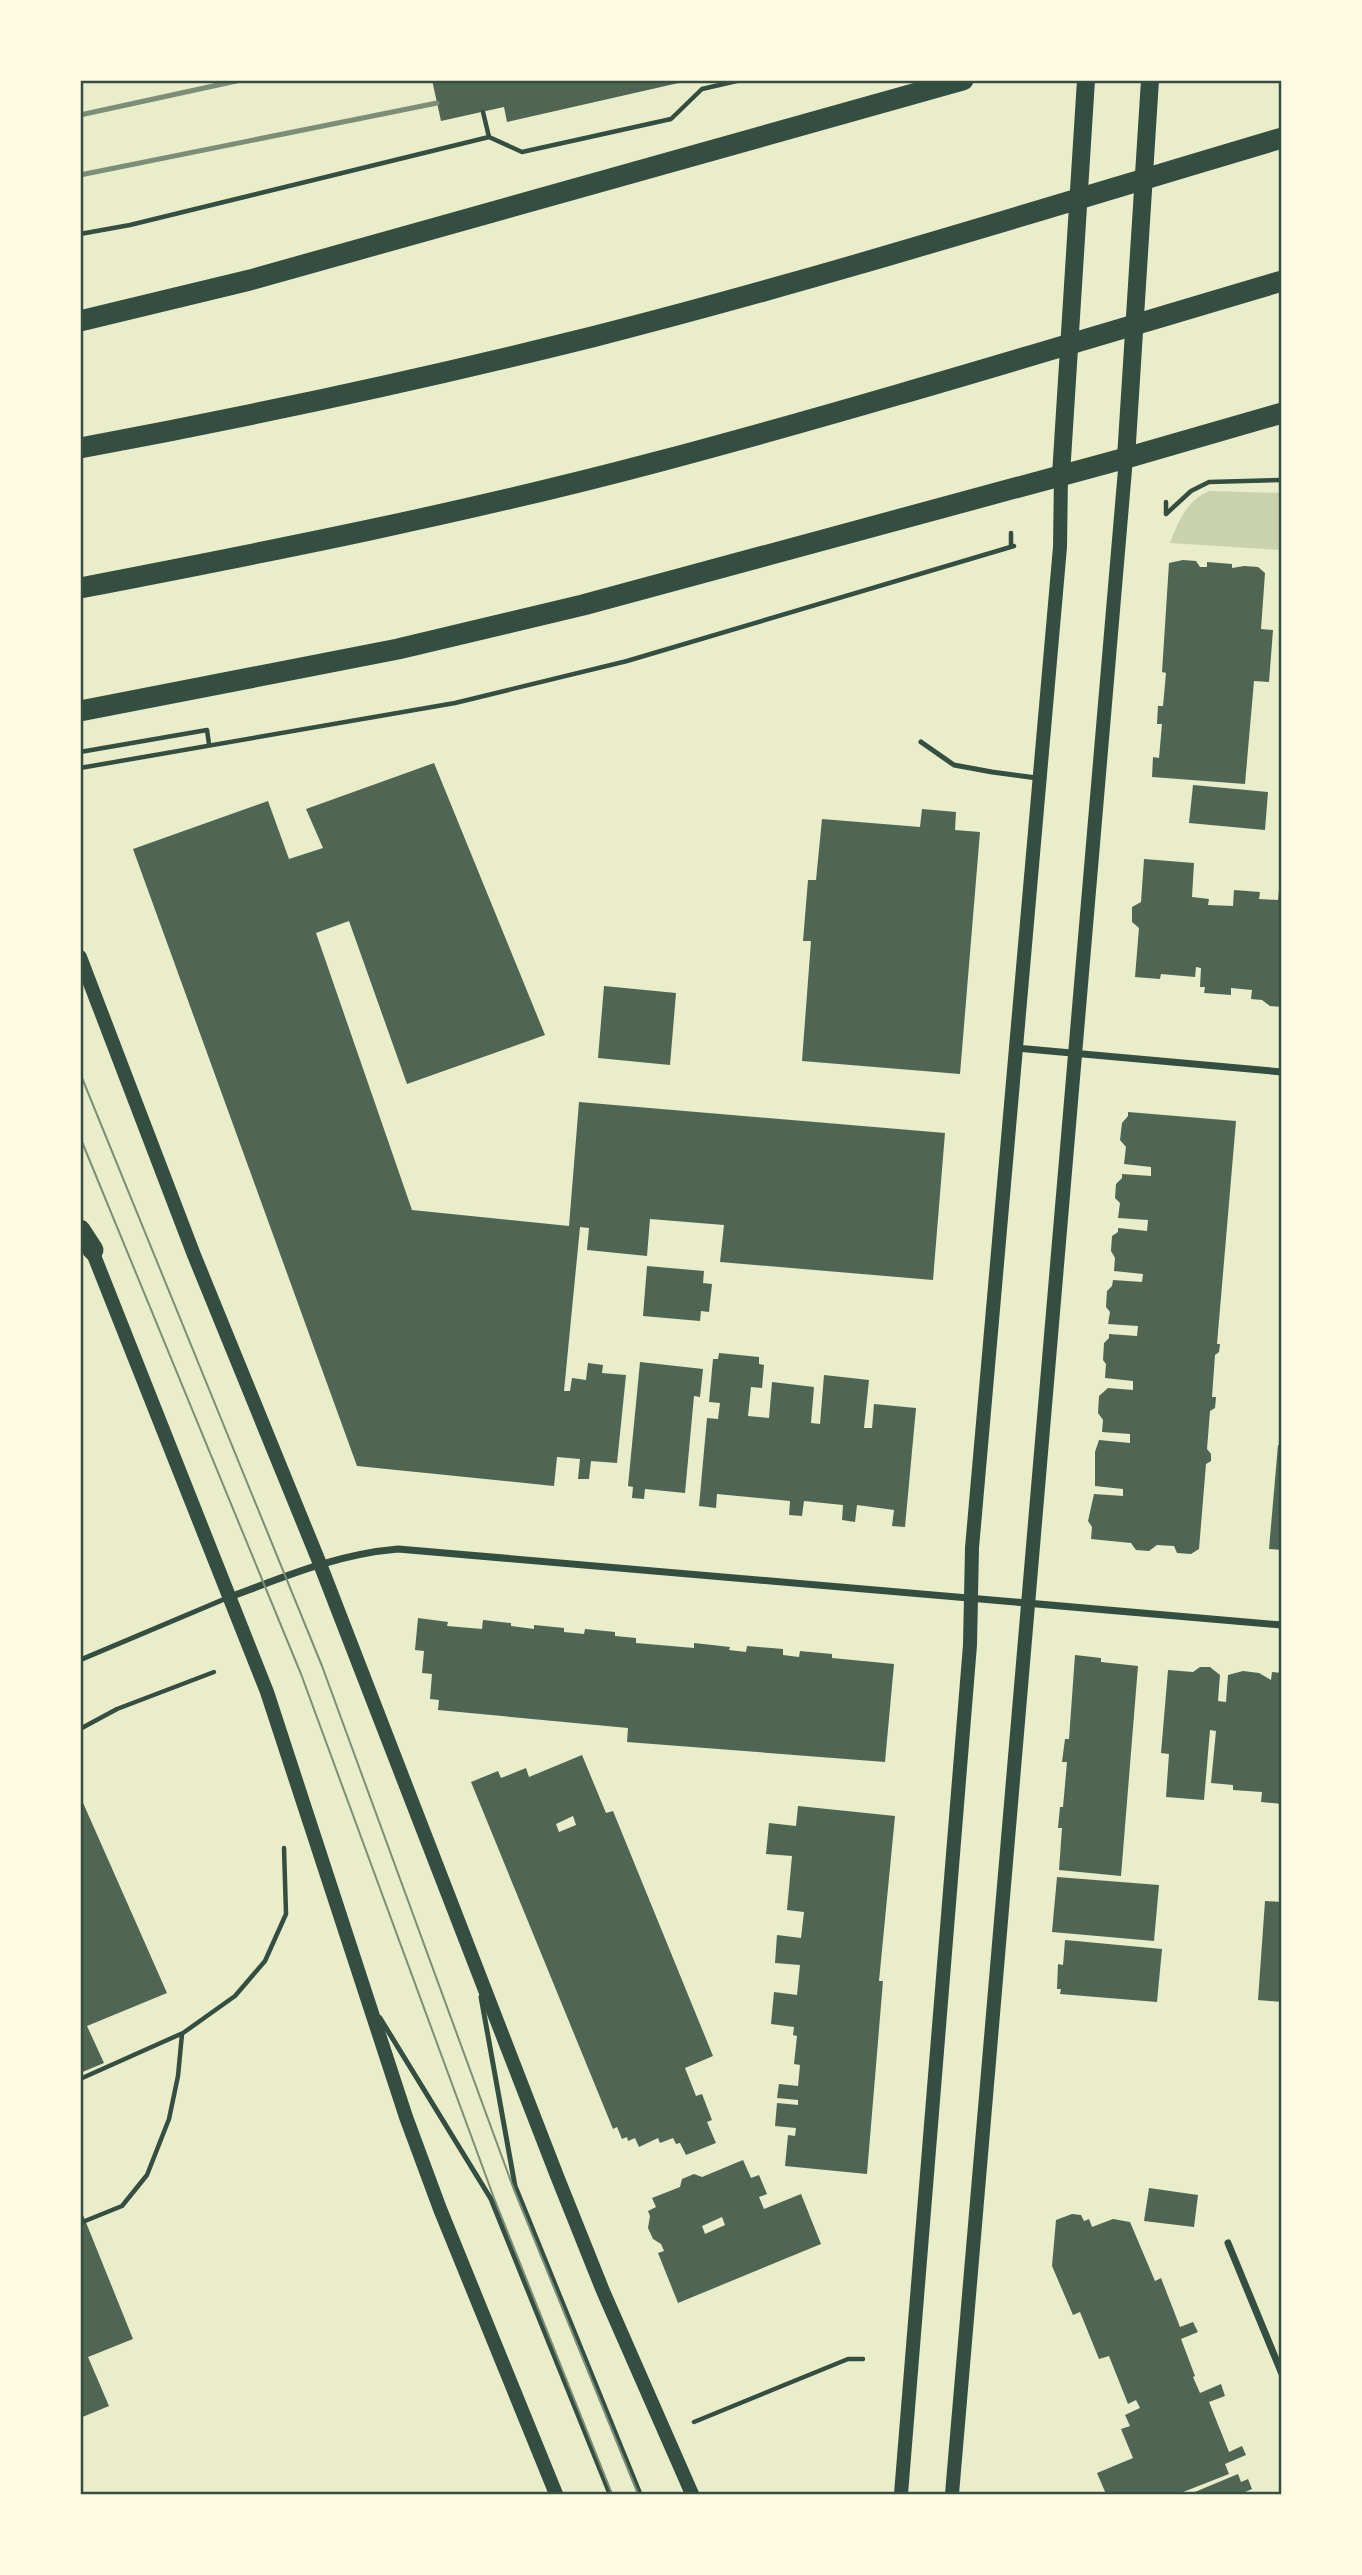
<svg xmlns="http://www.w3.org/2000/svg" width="1362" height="2575" font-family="Ubuntu,sans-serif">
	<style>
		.green { fill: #cad2ad }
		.building { fill: #4f6655; fill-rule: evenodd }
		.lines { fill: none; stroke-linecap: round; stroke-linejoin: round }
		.path { stroke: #344e41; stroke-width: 4.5 }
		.service { stroke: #344e41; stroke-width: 5 }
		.minor { stroke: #344e41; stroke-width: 7 }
		.secondary { stroke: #344e41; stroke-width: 14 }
		.primary { stroke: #344e41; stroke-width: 18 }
		.motorway { stroke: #344e41; stroke-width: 21 }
		.tram { stroke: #7c8e77; stroke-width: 2 }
		.rail { stroke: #7c8e77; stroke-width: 5 }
		.neatline { fill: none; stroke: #344e41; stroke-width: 2.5 }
	</style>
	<rect width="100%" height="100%" fill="#e9edc9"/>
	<path class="green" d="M1209,491L1281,493V550L1170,543C1178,522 1187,500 1209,491Z"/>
	<g class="building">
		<path d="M432,80H683V82L507,122L504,107L441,121Z"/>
		<path d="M1183,560L1196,561L1200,567H1207V562L1232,564V568L1244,566L1258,567L1265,573L1261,629L1273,630L1269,682L1254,681L1245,784L1152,777L1153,757L1159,758L1162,724H1157L1158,706H1163L1166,673L1162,672L1169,563Z"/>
		<path d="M434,763L545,1035L407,1084L349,921L316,933L412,1210L569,1226L579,1102L945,1133L933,1280L720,1262L724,1225L650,1219L647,1256L587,1250L589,1228L580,1227L564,1391H570L572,1378L586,1380L588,1363L603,1365L602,1373L626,1375L617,1463L591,1461L589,1479H578L580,1459L557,1457L554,1486L357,1466L133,849L268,801L289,859L323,848L306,809Z"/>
		<path d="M1193,785L1268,792L1265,830L1189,823Z"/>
		<path d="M922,809L956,812L955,830L980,832L960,1074L802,1061L811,941H803L808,880H816L822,819L920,827Z"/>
		<path d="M1144,859L1194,863L1192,897L1209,899L1208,905L1233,906L1234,890L1260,892L1259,899L1278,900L1280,881H1282V1007L1270,1006L1262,1000L1251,999L1252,990L1231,988V995L1204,993L1205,987H1200L1201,968L1196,967L1195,977L1161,974L1160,979L1135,977L1139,928L1132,922V907L1141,902Z"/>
		<path d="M604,986L676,993L670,1065L598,1058Z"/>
		<path d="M1128,1112L1236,1121L1217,1344H1220L1219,1352L1215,1355L1212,1397H1216L1215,1408L1210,1411L1207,1449L1211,1454V1461L1206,1464L1199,1549L1191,1554L1177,1553L1174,1546L1157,1545L1149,1551L1136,1550L1131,1543L1091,1539L1092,1527L1088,1521L1094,1494L1123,1496V1489L1095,1486V1452L1099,1440L1130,1443V1434L1102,1432L1103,1420L1098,1413L1099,1396L1108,1388L1133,1390V1381L1105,1378L1106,1364L1103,1360L1104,1343L1109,1338V1334L1137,1336L1138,1326L1108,1324L1110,1312L1106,1307L1107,1291L1112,1286L1113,1280L1142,1282L1143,1274L1114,1271L1115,1258L1111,1251L1112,1236L1118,1232V1228L1147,1231L1148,1220L1118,1218L1120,1203L1115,1198L1116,1184L1122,1178V1174L1151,1176V1167L1124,1164L1126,1147L1120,1140L1122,1123L1128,1116Z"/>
		<path d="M647,1266L704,1271L703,1283L712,1284L709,1312L701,1311L700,1321L643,1316Z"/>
		<path d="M719,1353L759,1357V1364L764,1365L762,1388L751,1387L748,1416L769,1418L772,1382L814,1387L811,1423L820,1424L824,1375L869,1380L864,1428H872L874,1404L916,1408L905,1527L892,1526L894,1510L857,1505L855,1522L842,1520L843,1505L804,1501L802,1516L789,1515L790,1501L717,1494L716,1508L699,1506L707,1418L718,1419L720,1403L709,1402L713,1359H718Z"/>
		<path d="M640,1362L703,1369L700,1397L694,1396L685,1493L645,1489L644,1499L632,1498L633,1487L628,1486Z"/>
		<path d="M1278,1445H1282V1550L1269,1549Z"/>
		<path d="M418,1618L448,1622L447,1626L482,1629L483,1620L511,1623V1626L534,1629V1625L564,1628V1632L584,1634L585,1629L615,1632V1636L636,1638V1643L694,1648V1643L730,1647L729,1650L746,1652L747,1646L783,1649V1655L799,1657L800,1651L832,1654V1658L894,1664L885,1762L627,1742L628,1728L438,1710L439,1700L430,1699L432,1674L422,1673L424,1651L415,1650Z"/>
		<path d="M1075,1655L1101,1658V1662L1138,1666L1121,1876L1059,1870L1062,1828H1058L1060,1807H1063L1067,1762H1062L1065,1739H1069Z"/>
		<path d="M1200,1667H1210L1220,1675L1218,1701L1226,1702L1228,1675L1243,1671L1259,1673L1271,1680L1272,1672L1282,1673V1804L1261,1802L1262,1792L1233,1790V1785L1211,1783L1216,1731L1210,1730L1204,1800L1166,1797L1169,1754L1161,1753L1168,1670L1193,1672Z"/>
		<path d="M582,1755L606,1813L613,1811L713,2056L685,2068L696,2096L702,2094L712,2120L707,2122L716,2143L686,2155L680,2143L676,2144L673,2138L660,2143L658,2138L639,2147L635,2138L628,2141L627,2137L622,2139L617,2127L613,2129L471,1782L498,1771L501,1778L526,1768L529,1777ZM573,1816L576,1825L559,1832L556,1824Z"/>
		<path d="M80,1796L167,1993L87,2026L104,2063L80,2073Z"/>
		<path d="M798,1806L895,1816L879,1981H883L867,2174L785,2166L788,2135L795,2136L796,2128L775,2126L777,2103L798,2105V2100L777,2098L779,2084L798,2086L800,2065L794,2064L797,2036L793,2035L794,2027L771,2024L774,1992L797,1995L800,1965L775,1963L777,1935L801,1938L804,1912L787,1910L792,1856L766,1854L769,1823L796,1826Z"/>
		<path d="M1057,1877L1159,1885L1154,1941L1052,1932Z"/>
		<path d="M1265,1901L1282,1902V2002L1258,2000Z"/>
		<path d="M1065,1940L1162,1949L1157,2002L1060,1994L1061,1989H1057L1058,1964L1063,1965Z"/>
		<path d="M743,2160L751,2178L759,2175L767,2194L759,2197L764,2209L801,2194L821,2244L678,2303L658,2253L664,2251L661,2244L653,2239L648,2228L650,2216L648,2211L656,2207L652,2198L680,2187L682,2179L694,2174L702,2177ZM722,2217L725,2225L705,2234L702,2226Z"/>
		<path d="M1149,2188L1198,2195L1194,2227L1144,2221Z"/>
		<path d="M1072,2214L1081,2215L1084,2221L1089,2219L1092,2227L1113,2219L1130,2222L1155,2281L1161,2278L1180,2327L1193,2322L1198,2332L1181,2339L1195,2376L1193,2377L1200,2393L1221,2384L1225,2396L1209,2402L1229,2452L1242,2446L1246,2455L1225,2464L1229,2474L1178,2494H1106L1097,2473L1133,2458L1121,2429L1130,2426L1125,2415L1140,2408L1136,2400L1128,2404L1109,2356L1099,2359L1080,2312L1073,2315L1052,2266L1056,2220Z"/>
		<path d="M83,2215L133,2339L88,2357L109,2406L80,2418V2216Z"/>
		<path d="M1238,2474L1241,2482L1248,2479L1252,2489L1245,2492L1247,2494H1190Z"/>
	</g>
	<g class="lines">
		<g class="path">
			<path d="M483,112L489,137"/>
			<path d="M80,234L130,225L489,137L522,152L671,119L702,89L741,80"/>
			<path d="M1166,513V502"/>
			<path d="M1166,514L1191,491L1209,482L1282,480"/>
			<path d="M1011,546V533"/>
			<path d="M80,752L207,730L209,744"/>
			<path d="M80,768L455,703L627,661L1014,546"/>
			<path d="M80,1729L117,1709L214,1672"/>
			<path d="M80,2079L183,2033L235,1996L265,1961L286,1914L284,1848"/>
			<path d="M80,2223L122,2206L147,2175L169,2119L178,2076L182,2034"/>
			<path d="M694,2422L848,2359H863"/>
		</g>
		<g class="service">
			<path d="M921,742L954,765L992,772L1037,778"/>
			<path d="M80,1660L227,1598"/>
			<path d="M481,1997L515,2186L640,2494"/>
			<path d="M380,2018L491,2199L610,2494"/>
		</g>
		<g class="minor">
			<path d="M1016,1048L1282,1072"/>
			<path d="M230,1597C286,1576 338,1554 398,1549L1282,1625"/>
			<path d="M1228,2243L1282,2374"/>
		</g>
		<g class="secondary">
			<path d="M80,957L194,1255L320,1564L557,2176L603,2291L692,2494"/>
			<path d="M89,1243L267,1692L406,2117L440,2209L556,2494"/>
			<path d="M901,2494L970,1645L972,1548L1060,547L1061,475"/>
			<path d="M952,2494L1126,458"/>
		</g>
		<g class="primary">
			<path d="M1126,458L1150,80"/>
			<path d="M1061,475L1086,80"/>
		</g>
		<g class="motorway">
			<path d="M80,321L250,280L963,80"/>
			<path d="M80,448C252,416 423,379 592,337C824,278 1052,206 1282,138"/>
			<path d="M80,588C272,551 464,513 653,463C864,407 1072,343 1282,281"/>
			<path d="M80,711L398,649L583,605L1126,458L1282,413"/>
			<path d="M80,1230L93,1250"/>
		</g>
		<g class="tram">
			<path d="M80,1073L322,1666L513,2187L638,2494"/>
			<path d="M80,1137L301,1674L494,2198L612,2494"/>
		</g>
		<g class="rail">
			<path d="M80,115L241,80"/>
			<path d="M80,175L437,103"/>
		</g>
	</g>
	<rect width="1362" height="2575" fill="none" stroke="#fefae0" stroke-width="164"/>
	<rect x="82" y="82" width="1198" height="2411" class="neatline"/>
</svg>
